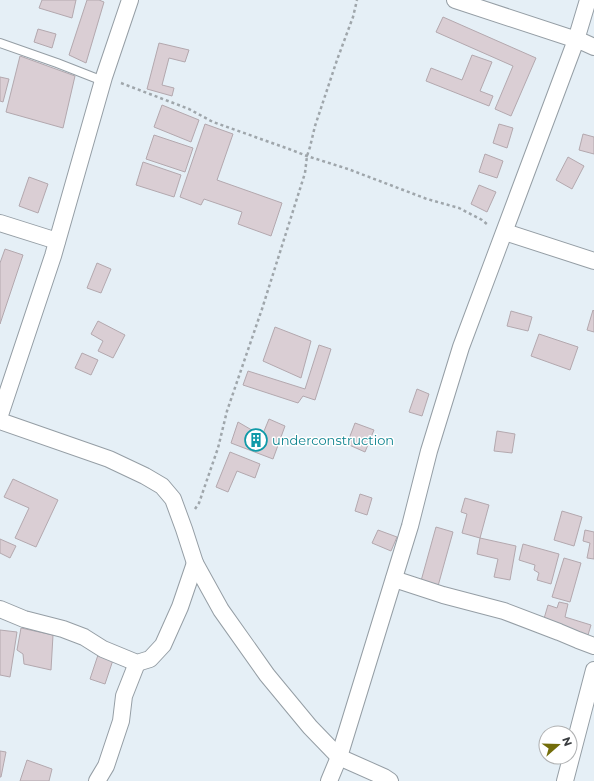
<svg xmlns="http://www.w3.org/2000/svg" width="594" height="781" font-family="Montserrat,sans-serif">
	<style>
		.building { fill: #daced4; stroke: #b3a8ae }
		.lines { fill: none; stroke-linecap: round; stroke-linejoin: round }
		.service-casing { stroke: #959ea5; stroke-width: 10 }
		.minor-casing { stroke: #959ea5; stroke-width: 18 }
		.path { stroke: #9fa6ab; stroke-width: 2.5; stroke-dasharray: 3 3; stroke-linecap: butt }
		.service { stroke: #fff; stroke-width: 8 }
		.minor { stroke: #fff; stroke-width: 16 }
		.labels { text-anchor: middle; stroke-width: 3; stroke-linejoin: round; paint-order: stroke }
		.culture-label { font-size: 13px; fill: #0d838f; stroke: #fff; text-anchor: start }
	</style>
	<rect width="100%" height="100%" fill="#e5eff6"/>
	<g class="building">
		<path d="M42,0H76L72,18L39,8Z"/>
		<path d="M87,0H99L104,2L86,63L69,55Z"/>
		<path d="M443,17L536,58L511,116L495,109L513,66L436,32Z"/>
		<path d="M38,29L56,34L52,48L34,42Z"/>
		<path d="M159,43L189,50L185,62L169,58L162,85L174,88L172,96L147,89Z"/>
		<path d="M472,55L492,62L480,91L493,96L489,106L426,81L431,68L462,80Z"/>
		<path d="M20,56L75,76L63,128L6,112Z"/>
		<path d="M0,77L9,79L3,102L0,101Z"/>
		<path d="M162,105L199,120L191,142L154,127Z"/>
		<path d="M205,124L233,134L217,180L282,203L271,236L238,224L242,212L204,199L201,205L180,197Z"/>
		<path d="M499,124L513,128L507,148L493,143Z"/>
		<path d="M583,134L594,137V154L579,150Z"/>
		<path d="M154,135L193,148L185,172L146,159Z"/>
		<path d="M485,154L503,161L497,178L479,172Z"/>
		<path d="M568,157L584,166L572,189L556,180Z"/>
		<path d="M143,162L181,175L174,197L136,185Z"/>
		<path d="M29,177L48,184L38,213L19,206Z"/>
		<path d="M479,185L496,192L487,212L471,204Z"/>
		<path d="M5,249L23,255L0,324V263Z"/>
		<path d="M97,263L111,269L101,293L87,288Z"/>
		<path d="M593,310L594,311V332L587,330Z"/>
		<path d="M511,311L532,317L528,331L507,326Z"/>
		<path d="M98,321L125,335L113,358L98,351L103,341L91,334Z"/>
		<path d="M275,327L311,341L301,378L263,361Z"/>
		<path d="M539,334L578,347L570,370L531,356Z"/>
		<path d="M319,345L331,349L315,400L303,396L298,403L243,385L248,371L305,389Z"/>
		<path d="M82,353L98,360L91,375L75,368Z"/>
		<path d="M417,389L429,394L422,416L409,412Z"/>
		<path d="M269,419L285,426L273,459L231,443L238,422L262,436Z"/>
		<path d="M355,423L374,430L365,452L347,444Z"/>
		<path d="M497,431L515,434L512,453L494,451Z"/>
		<path d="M230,452L260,464L255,478L237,471L228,492L216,487Z"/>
		<path d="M13,479L58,500L36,547L15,538L29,508L4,497Z"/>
		<path d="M360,494L372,498L367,515L355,511Z"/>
		<path d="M465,498L489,505L480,538L462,533L467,514L461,512Z"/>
		<path d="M562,511L582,517L574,546L554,540Z"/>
		<path d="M436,527L453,532L438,586L421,581Z"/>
		<path d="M378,530L397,537L391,551L372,543Z"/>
		<path d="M585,530L594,532V559L587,558L590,543L583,541Z"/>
		<path d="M480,538L516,546L510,580L494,577L498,559L477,554Z"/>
		<path d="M0,539L16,546L10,558L0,553Z"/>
		<path d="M523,544L559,554L551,584L537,580L539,573L534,570L535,565L519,560Z"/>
		<path d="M564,558L581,563L570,602L552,597Z"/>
		<path d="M559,602L568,604L565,617L591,625L588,635L543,622L548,605L557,608Z"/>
		<path d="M21,628L53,635L51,670L24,664L23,654L17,650Z"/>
		<path d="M0,630L17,632L10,677L0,675Z"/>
		<path d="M98,655L113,660L105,684L90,679Z"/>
		<path d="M0,751L6,752L1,777H0Z"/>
		<path d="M27,760L52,769L49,781H20Z"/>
	</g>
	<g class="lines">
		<g class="service-casing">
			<path id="service" d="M0,43L57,63L103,81"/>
		</g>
		<g class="minor-casing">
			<g id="minor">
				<path d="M455,0L583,42L594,47"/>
				<path d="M0,223L57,241"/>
				<path d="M505,232L594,261"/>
				<path d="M0,415L53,256L104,77L130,0"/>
				<path d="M0,421L109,459L145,476L162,486L173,499L184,529L195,563L221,610L267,675L310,727L339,757L384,777L390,781"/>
				<path d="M394,579L443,595L504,611L559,632L578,640L594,646"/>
				<path d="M0,609L24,619L63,629L84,637L103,649L137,663L150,659L163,645L180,607L195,563"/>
				<path d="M97,781L106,766L121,721L124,696L137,663"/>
				<path d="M329,781L339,757L410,526L429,451L461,347L576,40L588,0"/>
				<path d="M565,781L594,670"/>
			</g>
		</g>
		<g class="path">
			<path d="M121,83L189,109L213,122L289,149L307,156L348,169L427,199L459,208L482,220L488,225"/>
			<path d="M195,509L199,503L218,448L227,411L262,309L305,173L307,156L310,147L315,126L337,60L353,17L357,0"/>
		</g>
		<use href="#service" class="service"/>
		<use href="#minor" class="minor"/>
	</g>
	<defs>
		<g id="building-ring" transform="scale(1.15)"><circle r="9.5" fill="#fff" stroke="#0f9aa8" stroke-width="1.5"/><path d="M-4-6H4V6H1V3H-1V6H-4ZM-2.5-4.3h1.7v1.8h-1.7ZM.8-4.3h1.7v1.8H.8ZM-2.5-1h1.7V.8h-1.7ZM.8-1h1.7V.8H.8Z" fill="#0f9aa8"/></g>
	</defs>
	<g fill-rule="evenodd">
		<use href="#building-ring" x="256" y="440"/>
	</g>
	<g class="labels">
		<g class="culture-label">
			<text x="272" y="445">underconstruction</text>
		</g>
	</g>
	<g transform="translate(558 745) rotate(70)"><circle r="19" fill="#ffffff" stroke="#b0b1b2"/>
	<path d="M0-3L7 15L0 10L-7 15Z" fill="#736d0a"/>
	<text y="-6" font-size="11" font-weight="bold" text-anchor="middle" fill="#393c3f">N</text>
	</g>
</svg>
